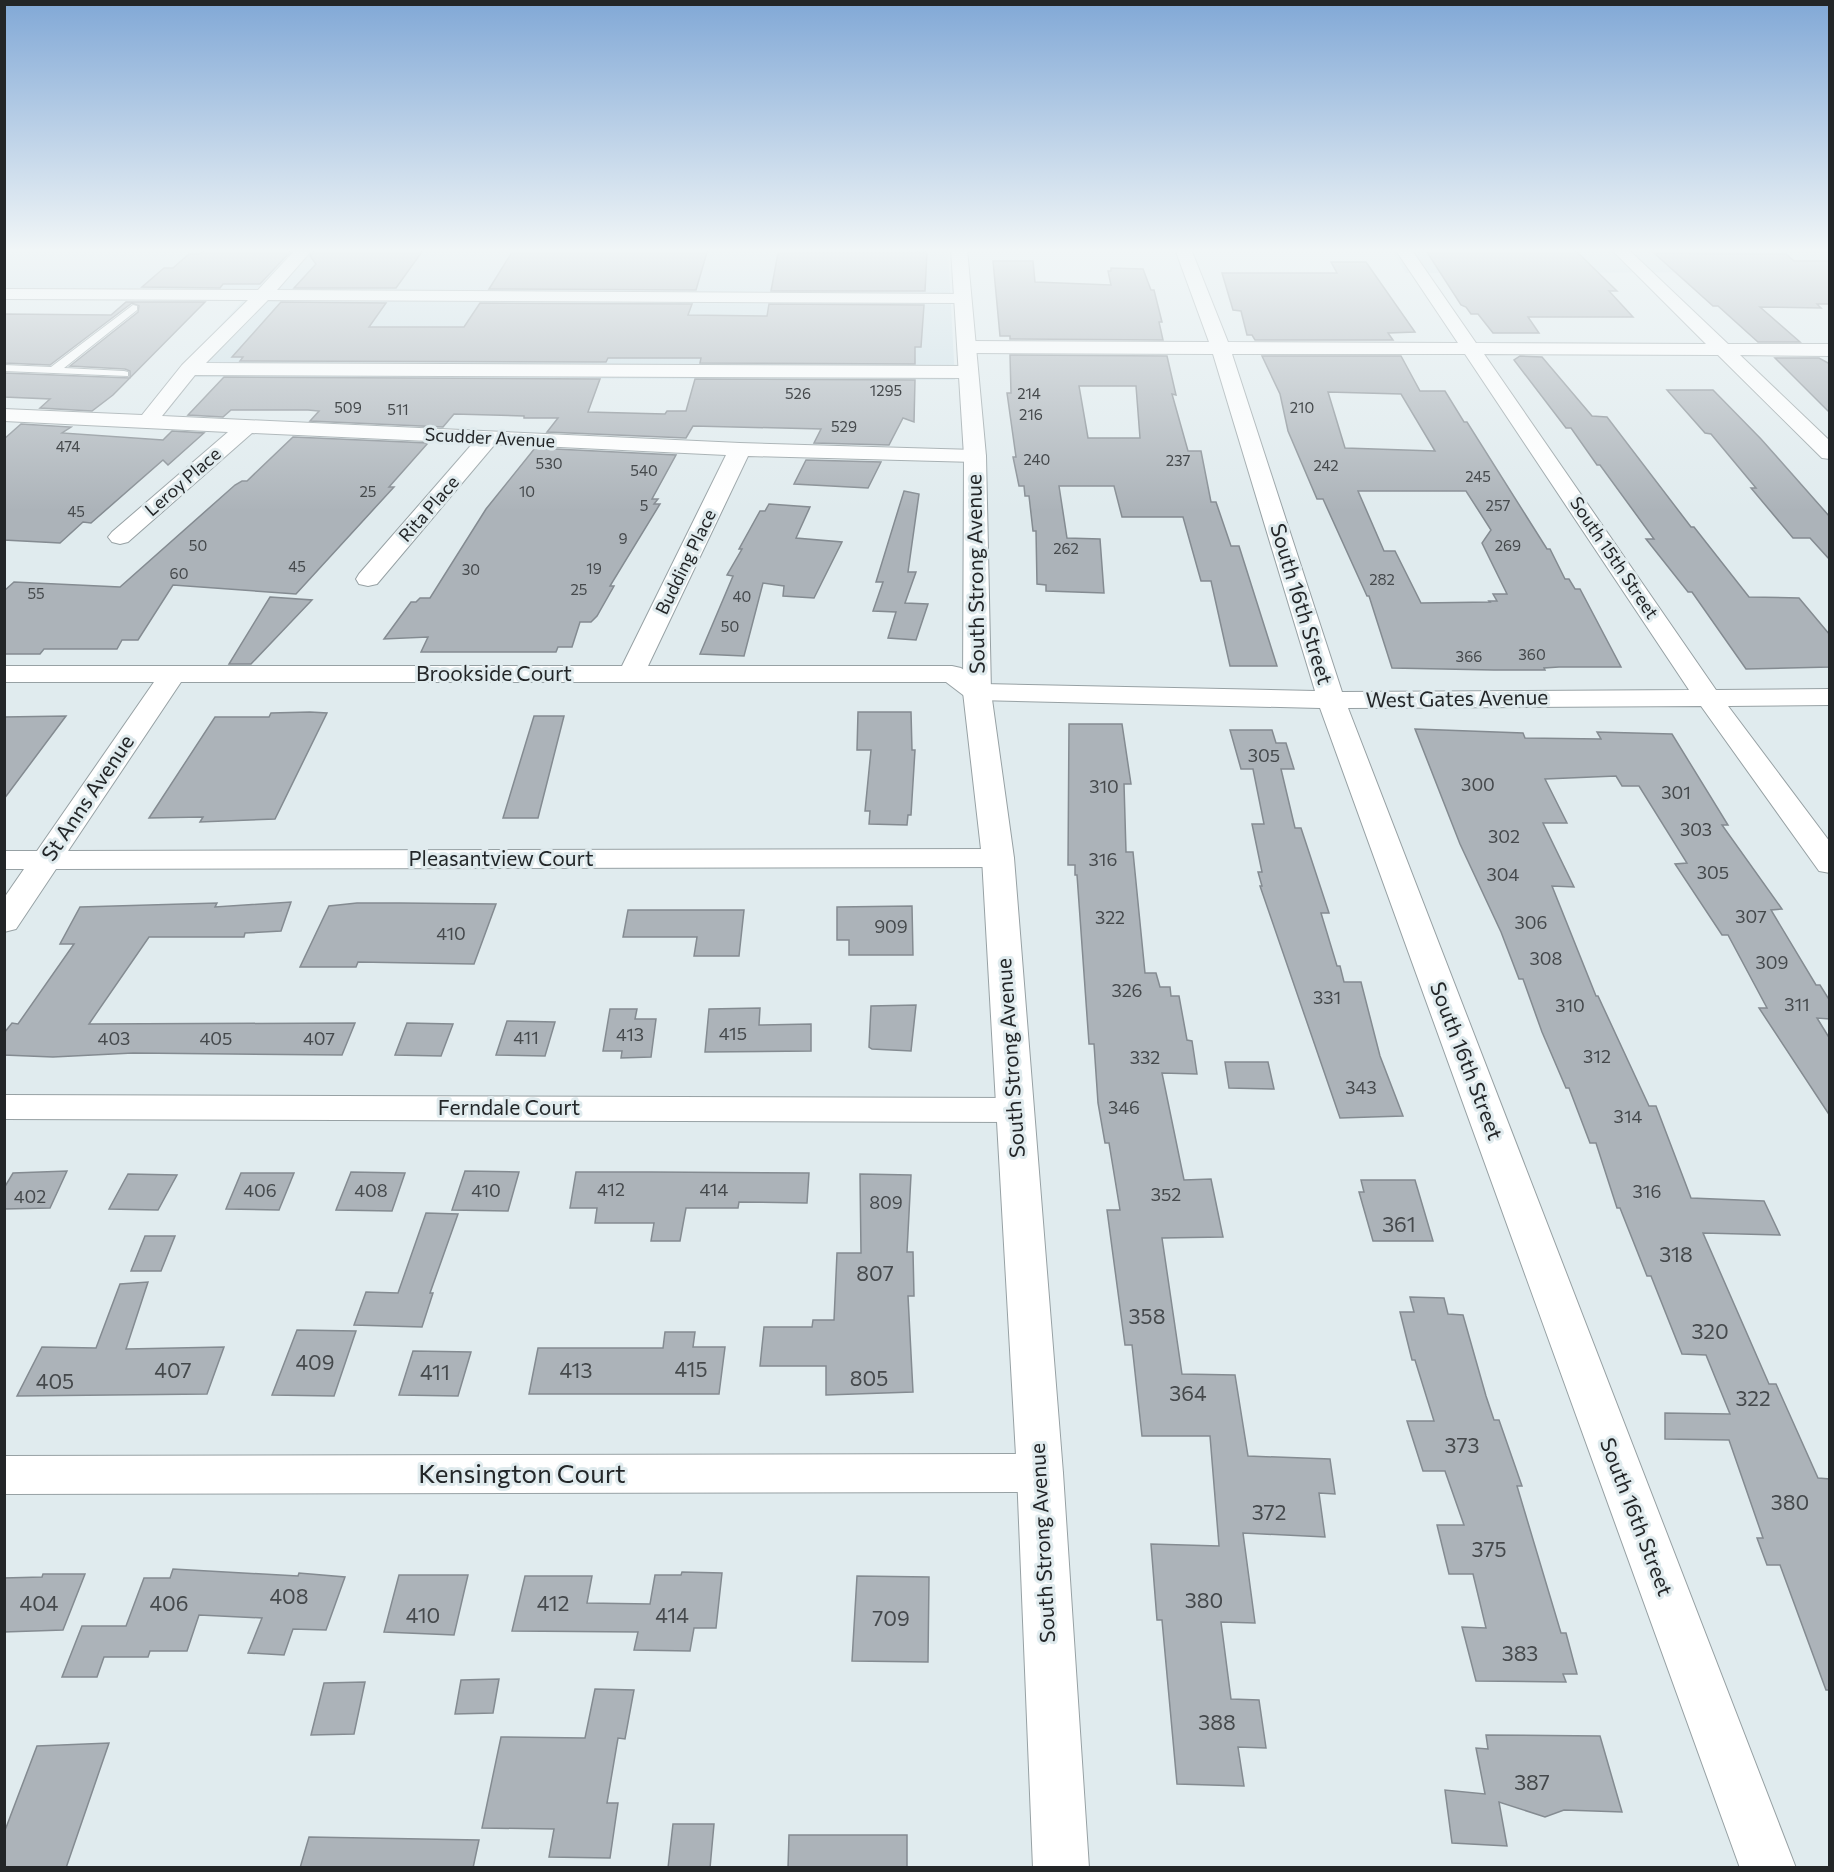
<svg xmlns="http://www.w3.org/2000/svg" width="1834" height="1872" font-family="Commissioner,sans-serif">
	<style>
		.built { fill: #cddfe6 }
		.building { fill: #acb3b9; stroke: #848b91; stroke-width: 1.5; fill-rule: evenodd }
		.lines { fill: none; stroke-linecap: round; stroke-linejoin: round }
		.service-casing { stroke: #97a1a4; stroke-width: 2 }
		.minor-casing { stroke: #97a1a4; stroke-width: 2 }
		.tertiary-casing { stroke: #97a1a4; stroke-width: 2 }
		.service { fill: #fff; fill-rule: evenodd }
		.minor { fill: #fff; fill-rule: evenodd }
		.tertiary { fill: #fff; fill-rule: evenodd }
		.labels { text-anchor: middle; stroke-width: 6; stroke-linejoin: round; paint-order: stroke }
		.far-number-label { font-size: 15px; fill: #45494c }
		.far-street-label { font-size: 18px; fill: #232628; stroke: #e0ebee }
		.number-label { font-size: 18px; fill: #45494c }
		.street-label { font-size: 21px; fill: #232628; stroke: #e0ebee }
		.near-number-label { font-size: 21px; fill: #45494c }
		.near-street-label { font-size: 26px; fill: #232628; stroke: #e0ebee }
	</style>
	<rect width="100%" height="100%" fill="#e0ebee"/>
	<g class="built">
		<path d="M5,249H948L955,380L173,377L250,293L5,291Z"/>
		<path d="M1391,249H1829V294L1760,272L1406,273Z"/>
	</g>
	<g class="building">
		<path d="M209,249H293L260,284H223L220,288L142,287L164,268H173L189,254H199Z"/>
		<path d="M315,249H424L396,288H294L316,264L310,256Z"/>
		<path d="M514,249H708L696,290L489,289Z"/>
		<path d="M1425,249H1574L1617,291H1609L1633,317H1528L1539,333H1493L1478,314H1471L1466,307L1461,305Z"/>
		<path d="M927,252L925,291H771L778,253Z"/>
		<path d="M1654,253L1786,254L1794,261H1830V304H1817L1821,308L1760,307L1800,342H1758L1718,306H1713Z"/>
		<path d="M993,261H1033L1035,282L1111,285L1108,271H1111V268L1143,269L1151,290H1154L1162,322H1159L1163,340L1010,339V336H1000Z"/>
		<path d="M1331,262H1366L1415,332L1388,333L1393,340H1255L1252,335H1247L1241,311L1233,310L1222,273H1337Z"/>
		<path d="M126,302H205L113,395L92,411L40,408L50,399L4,397V373L130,378V371L125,369L70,366L138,312L139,306L132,303L50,365L4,363V314L111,315Z"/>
		<path d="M281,302L386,303L369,327H464L480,303L692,304L688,315L767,316L769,304L924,305L921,347H915V364L700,363L701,358H608L606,362L240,361L243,357H232Z"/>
		<path d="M1010,355L1167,356L1176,395L1172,394L1188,451H1201L1211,502H1216L1231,546H1239L1277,666H1230L1211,581H1201L1183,517H1122L1114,486H1059L1067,538L1100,539L1104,593L1046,591V585L1037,584L1036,531H1033L1029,496H1025L1024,486H1019L1013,457H1016L1007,393H1011ZM1079,386H1136L1140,438H1088Z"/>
		<path d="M1262,356H1401L1420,391H1445L1464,422H1467L1547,549H1550L1565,579H1569L1575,589H1580L1621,667H1559L1544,668L1545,670H1494L1392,668L1369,596H1367L1323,499H1317L1288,431L1280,394ZM1328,392L1401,394L1435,451L1345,448ZM1358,491H1466L1491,530L1482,543L1507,594H1493L1497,601H1489L1490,602L1421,603L1395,551H1384Z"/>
		<path d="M1520,356L1542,357L1592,416L1607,417L1691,527H1694L1749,597L1799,598L1830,635V667L1746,669L1692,592H1688L1646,539H1654L1600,465H1597L1571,428H1566L1514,360Z"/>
		<path d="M1775,358H1819L1830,364V413Z"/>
		<path d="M224,377L600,379L588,412L665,414L667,411H686L695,379L915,380L914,422L903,418L889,445L814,443L821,429L693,426L686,438L547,432L558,418H524V416L454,414L443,427L310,421L319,411L308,410H231L223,417L188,415Z"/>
		<path d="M1667,390H1713L1761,439L1830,517V560L1810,538H1793L1751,488H1756L1711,434L1705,433Z"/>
		<path d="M21,424L71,427L62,433L163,440L172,431L204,433L168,465L163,460L91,523L83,522L60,543L4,540V439Z"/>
		<path d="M293,437L428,443L389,487H394L296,594L173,585L138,640H122L117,649H44L40,654H4V591L14,582L120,587L235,485L242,481H247Z"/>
		<path d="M535,448L676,455L652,499H658L654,504H660L610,586H614L597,616L591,622H580L572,647H558L556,652H421L428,637L384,639L411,602H416L420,598H430L486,509Z"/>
		<path d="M806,460L881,462L868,488L794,484Z"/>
		<path d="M904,491L919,494L908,572H916L905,603L928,604L916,640L888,638L896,612L873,611L883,582H876Z"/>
		<path d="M769,504L810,507L796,538L842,542L814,598L783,596L784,586L763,583L744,656L700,654L733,576L727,575L742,549H739L760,511H765Z"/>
		<path d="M270,597L312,600L251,664H229Z"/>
		<path d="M310,712L327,713L275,819L200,822L203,817L149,818L215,717H269L271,713Z"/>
		<path d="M858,712H911L912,750H915L911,815H908L907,825L869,824L870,811H865L871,750H857Z"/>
		<path d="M66,716L4,799V717Z"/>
		<path d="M534,716H564L538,818H503Z"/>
		<path d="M1069,724H1122L1131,784H1124L1126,852H1133L1145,973H1156L1160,987H1170L1171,996H1179L1187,1040L1192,1041L1197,1074L1162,1073L1184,1180L1211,1179L1223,1237L1162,1238L1182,1374L1235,1375L1248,1456L1330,1459L1335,1494L1319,1493L1325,1537L1243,1533L1255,1623L1221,1622L1231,1699L1259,1700L1266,1748L1238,1747L1244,1786L1177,1784L1162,1620H1157L1151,1544L1219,1546L1210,1436H1142L1132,1345H1125L1107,1210H1120L1109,1143H1105L1098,1103L1094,1044H1089L1077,875H1075V865H1068Z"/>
		<path d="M1415,729L1523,733L1525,738L1601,739L1597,732L1672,734L1728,825H1722L1782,909L1771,910L1816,985H1820L1830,1001V1019L1817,1018L1830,1039V1116L1759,1008H1767L1728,935H1722L1675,864L1687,863L1639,786H1622L1616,776L1545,779L1567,823H1543L1574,887L1552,886L1596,996H1598L1649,1106H1656L1691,1198L1764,1201L1780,1235L1703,1233L1769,1384H1776L1818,1478L1830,1479V1690H1826L1780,1565H1767L1757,1538H1763L1729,1440L1665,1439V1413L1730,1414L1706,1355L1682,1354L1651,1276H1647L1620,1208H1617L1596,1143H1590L1569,1088H1566L1542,1032L1523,979H1519L1501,932L1460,844Z"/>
		<path d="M1230,730H1272L1276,743H1286L1294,769H1281L1295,828H1301L1329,913H1321L1337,966H1340L1344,982H1361L1380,1056L1403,1116L1340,1118L1260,886H1262L1258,872H1262L1252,824H1264L1253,769H1241Z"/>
		<path d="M291,902L281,931L245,933L244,937H149L89,1024L355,1023L342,1055L133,1053L53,1057L4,1055V1033L12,1023L18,1024L74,944H60L80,907L217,903L215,907Z"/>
		<path d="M357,903H400L496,904L474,964L358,962L356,967H300L329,906Z"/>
		<path d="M912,906L913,955H849V940H837V907Z"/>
		<path d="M628,910H744L739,956H694L697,937H623Z"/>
		<path d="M916,1005L911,1051L872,1049L869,1047L871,1006Z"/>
		<path d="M760,1008L759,1025L811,1024V1051L705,1052L709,1009Z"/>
		<path d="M610,1009H637L635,1019H656L651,1057L621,1058L622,1051H603Z"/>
		<path d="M507,1021L555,1022L545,1056L496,1055Z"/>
		<path d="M407,1023L453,1024L441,1056L395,1055Z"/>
		<path d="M1225,1062H1268L1274,1089L1229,1088Z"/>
		<path d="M67,1171L50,1208L4,1209V1188L13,1173Z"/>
		<path d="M465,1171L519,1172L508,1211L452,1210Z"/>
		<path d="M351,1172L405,1173L392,1211L336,1210Z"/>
		<path d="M576,1172H651L809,1173L807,1203L739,1202L738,1208H686L680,1241H651L654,1223H595L597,1208H570Z"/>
		<path d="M241,1173H294L279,1210L226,1209Z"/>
		<path d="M128,1174L177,1175L158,1210L109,1209Z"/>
		<path d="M860,1174L911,1175L907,1252H913L914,1296H908L913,1392L826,1395V1366H760L764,1327H812L813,1320H834L837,1253H861Z"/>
		<path d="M1361,1180H1415L1433,1241H1373L1359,1192H1364Z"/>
		<path d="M426,1213L458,1214L430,1293H433L422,1327L354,1325L366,1292L398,1293Z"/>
		<path d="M145,1236H175L161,1271H131Z"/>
		<path d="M148,1282L126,1349L224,1347L207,1394L17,1396L42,1347L96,1348L120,1284Z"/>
		<path d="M1410,1297L1444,1298L1448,1314L1463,1315L1486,1396L1494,1420H1499L1522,1486H1517L1561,1633H1566L1577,1674H1563L1566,1682L1476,1681L1462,1627L1486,1628L1473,1574H1449L1437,1525H1464L1445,1471H1423L1407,1421H1434L1415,1360H1412L1400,1312H1414Z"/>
		<path d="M297,1330L356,1331L334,1396L272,1395Z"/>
		<path d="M665,1332H695L693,1347H725L719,1394H529L538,1348H663Z"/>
		<path d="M413,1351L471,1352L458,1396L399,1395Z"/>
		<path d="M173,1569L298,1576L299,1573L345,1577L326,1630L293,1629L284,1655L248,1653L262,1618L199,1615L187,1651H150L148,1657H104L97,1677H62L82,1626H126L144,1578H170Z"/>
		<path d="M682,1572L722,1573L716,1628H694L690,1651L634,1650L638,1632L512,1631L525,1576H592L587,1603L650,1604L655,1575H681Z"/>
		<path d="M43,1574H85L63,1630L4,1632V1578L42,1577Z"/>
		<path d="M399,1575H468L454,1635L384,1632Z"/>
		<path d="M857,1576L929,1577L928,1662L852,1661Z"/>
		<path d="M499,1679L493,1713L455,1714L461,1680Z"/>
		<path d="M365,1682L354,1734L311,1735L324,1683Z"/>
		<path d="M595,1689L634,1690L625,1739L618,1738L607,1803H618L610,1858L549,1857L554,1829L482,1828L501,1737L585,1738Z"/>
		<path d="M1486,1735L1600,1736L1622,1812L1564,1810L1545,1817L1499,1802L1507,1846L1452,1843L1445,1790L1485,1794L1476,1748L1488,1749Z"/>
		<path d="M109,1743L66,1868H4V1833L37,1746Z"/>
		<path d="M673,1824H714L710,1868H668Z"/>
		<path d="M789,1835H907V1868H788Z"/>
		<path d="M309,1837L479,1840L473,1868H300Z"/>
	</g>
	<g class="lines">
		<g class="service-casing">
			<path id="service" d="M133,305L137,306V310L64,368L124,371L128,372V376L4,371V365L51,367Z"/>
		</g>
		<g class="minor-casing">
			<g id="minor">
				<path d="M296,249H313L277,290L968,294L971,298L968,302L962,303L268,300L206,363L967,366L974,368L977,372L974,376L967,378L195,375L162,416L740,443L975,450L983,451L986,456L983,461L975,462L748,456L648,666H952L961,668L983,684L1315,691L1213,354L967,353L960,351L958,347L960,343L967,341L1209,342L1175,249H1191L1228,342L1458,343L1395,249H1411L1476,343L1706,344L1611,249H1628L1728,344H1830V356L1740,355L1830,441V459L1822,458L1718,355L1484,354L1716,690L1830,689V705L1728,706L1830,842V873L1819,871L1701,706L1348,708L1796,1868H1740L1320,708L977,700L967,698L946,682H181L68,851L998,849L1009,851L1014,858L1009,865L998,867L56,869L16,929L4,932V898L24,869H4V851H37L154,682H4V666H622L726,455L495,444L377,584L368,586L359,584L356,579L359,574L473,443L252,433L128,542L120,544L112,542L108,537L112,532L228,432L4,421V409L142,415L182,365L248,300L4,299V289L258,290ZM1232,354H1465L1689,690L1342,692Z"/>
				<path d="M4,1095L1014,1098L1027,1101L1033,1110L1027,1119L1014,1122L4,1119Z"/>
				<path d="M1040,1454L1056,1460L1063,1473L1056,1486L1040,1492L4,1494V1456Z"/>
			</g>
		</g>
		<g class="tertiary-casing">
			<path id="tertiary" d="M951,249H967L986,456L991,692L1014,858L1063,1473L1089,1868H1033L1017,1473L982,858L963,692L964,456Z"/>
		</g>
		<use href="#service" class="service"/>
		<use href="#minor" class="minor"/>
		<use href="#tertiary" class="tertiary"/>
	</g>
	<linearGradient id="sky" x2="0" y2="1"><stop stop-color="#81a8d6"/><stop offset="0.49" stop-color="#f1f6f7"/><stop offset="1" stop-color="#f1f6f7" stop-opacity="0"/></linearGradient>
	<rect width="1834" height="511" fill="url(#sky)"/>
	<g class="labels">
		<g class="far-number-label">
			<text x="886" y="396">1295</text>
			<text x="798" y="399">526</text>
			<text x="1029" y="399">214</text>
			<text x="348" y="413">509</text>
			<text x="1302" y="413">210</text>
			<text x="398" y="415">511</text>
			<text x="1031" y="420">216</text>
			<text x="844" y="432">529</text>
			<text x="68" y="452">474</text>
			<text x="1037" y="465">240</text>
			<text x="1178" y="466">237</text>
			<text x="549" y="469">530</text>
			<text x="1326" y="471">242</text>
			<text x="644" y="476">540</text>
			<text x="1478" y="482">245</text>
			<text x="368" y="497">25</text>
			<text x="527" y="497">10</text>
			<text x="644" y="511">5</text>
			<text x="1498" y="511">257</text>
			<text x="76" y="517">45</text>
			<text x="623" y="544">9</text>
			<text x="198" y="551">50</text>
			<text x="1508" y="551">269</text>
			<text x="1066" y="554">262</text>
			<text x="297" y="572">45</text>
			<text x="594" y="574">19</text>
			<text x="471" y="575">30</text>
			<text x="179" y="579">60</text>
			<text x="1382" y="585">282</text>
			<text x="579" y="595">25</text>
			<text x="36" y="599">55</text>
			<text x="742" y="602">40</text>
			<text x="730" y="632">50</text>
			<text x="1532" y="660">360</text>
			<text x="1469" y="662">366</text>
		</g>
		<g class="far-street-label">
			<text transform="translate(490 438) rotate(3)" y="6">Scudder Avenue</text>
			<text transform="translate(183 482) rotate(-41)" y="6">Leroy Place</text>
			<text transform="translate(429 509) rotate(-49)" y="6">Rita Place</text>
			<text transform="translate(1614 558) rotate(56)" y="6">South 15th Street</text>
			<text transform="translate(686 562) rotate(-64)" y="6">Budding Place</text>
		</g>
		<g class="number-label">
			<text x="1264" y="762">305</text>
			<text x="1478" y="791">300</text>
			<text x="1104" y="793">310</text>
			<text x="1676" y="799">301</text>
			<text x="1696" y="836">303</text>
			<text x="1504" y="843">302</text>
			<text x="1103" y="866">316</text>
			<text x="1713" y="879">305</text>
			<text x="1503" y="881">304</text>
			<text x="1751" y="923">307</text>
			<text x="1110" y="924">322</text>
			<text x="1531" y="929">306</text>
			<text x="891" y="933">909</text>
			<text x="451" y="940">410</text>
			<text x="1546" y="965">308</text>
			<text x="1772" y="969">309</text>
			<text x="1127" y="997">326</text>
			<text x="1327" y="1004">331</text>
			<text x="1797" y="1011">311</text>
			<text x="1570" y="1012">310</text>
			<text x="733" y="1040">415</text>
			<text x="630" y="1041">413</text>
			<text x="526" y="1044">411</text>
			<text x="114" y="1045">403</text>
			<text x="216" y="1045">405</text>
			<text x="319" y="1045">407</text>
			<text x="1597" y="1063">312</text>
			<text x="1145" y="1064">332</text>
			<text x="1361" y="1094">343</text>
			<text x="1124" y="1114">346</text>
			<text x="1628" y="1123">314</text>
			<text x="611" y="1196">412</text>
			<text x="714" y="1196">414</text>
			<text x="260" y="1197">406</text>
			<text x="371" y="1197">408</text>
			<text x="486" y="1197">410</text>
			<text x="1647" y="1198">316</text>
			<text x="1166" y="1201">352</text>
			<text x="30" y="1203">402</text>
			<text x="886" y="1209">809</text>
		</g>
		<g class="street-label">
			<text transform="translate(976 574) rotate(-91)" y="7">South Strong Avenue</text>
			<text transform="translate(1301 604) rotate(73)" y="7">South 16th Street</text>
			<text x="494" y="681">Brookside Court</text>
			<text transform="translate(1457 699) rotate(-1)" y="7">West Gates Avenue</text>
			<text transform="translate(88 798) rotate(-56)" y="7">St Anns Avenue</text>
			<text x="501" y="866">Pleasantview Court</text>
			<text transform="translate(1011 1058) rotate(-94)" y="7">South Strong Avenue</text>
			<text transform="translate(1466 1061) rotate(69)" y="7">South 16th Street</text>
			<text x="509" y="1115">Ferndale Court</text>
			<text transform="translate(1636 1517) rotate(69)" y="7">South 16th Street</text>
			<text transform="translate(1043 1543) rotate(-93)" y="7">South Strong Avenue</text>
		</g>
		<g class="near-number-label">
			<text x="1399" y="1232">361</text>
			<text x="1676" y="1262">318</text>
			<text x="875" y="1281">807</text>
			<text x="1147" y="1324">358</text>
			<text x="1710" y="1339">320</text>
			<text x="315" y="1370">409</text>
			<text x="691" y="1377">415</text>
			<text x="173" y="1378">407</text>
			<text x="576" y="1378">413</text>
			<text x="435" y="1380">411</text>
			<text x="869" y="1386">805</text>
			<text x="55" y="1389">405</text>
			<text x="1188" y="1401">364</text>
			<text x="1753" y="1406">322</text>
			<text x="1462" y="1453">373</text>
			<text x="1790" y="1510">380</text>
			<text x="1269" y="1520">372</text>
			<text x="1489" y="1557">375</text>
			<text x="289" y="1604">408</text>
			<text x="1204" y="1608">380</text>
			<text x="39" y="1611">404</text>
			<text x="169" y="1611">406</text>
			<text x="553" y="1611">412</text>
			<text x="423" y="1623">410</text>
			<text x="672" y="1623">414</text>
			<text x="891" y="1626">709</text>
			<text x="1520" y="1661">383</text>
			<text x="1217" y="1730">388</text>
			<text x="1532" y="1790">387</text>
		</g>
		<g class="near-street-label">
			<text x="522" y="1483">Kensington Court</text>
		</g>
	</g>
	<rect width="1834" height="1872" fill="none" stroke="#232628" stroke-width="12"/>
</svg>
